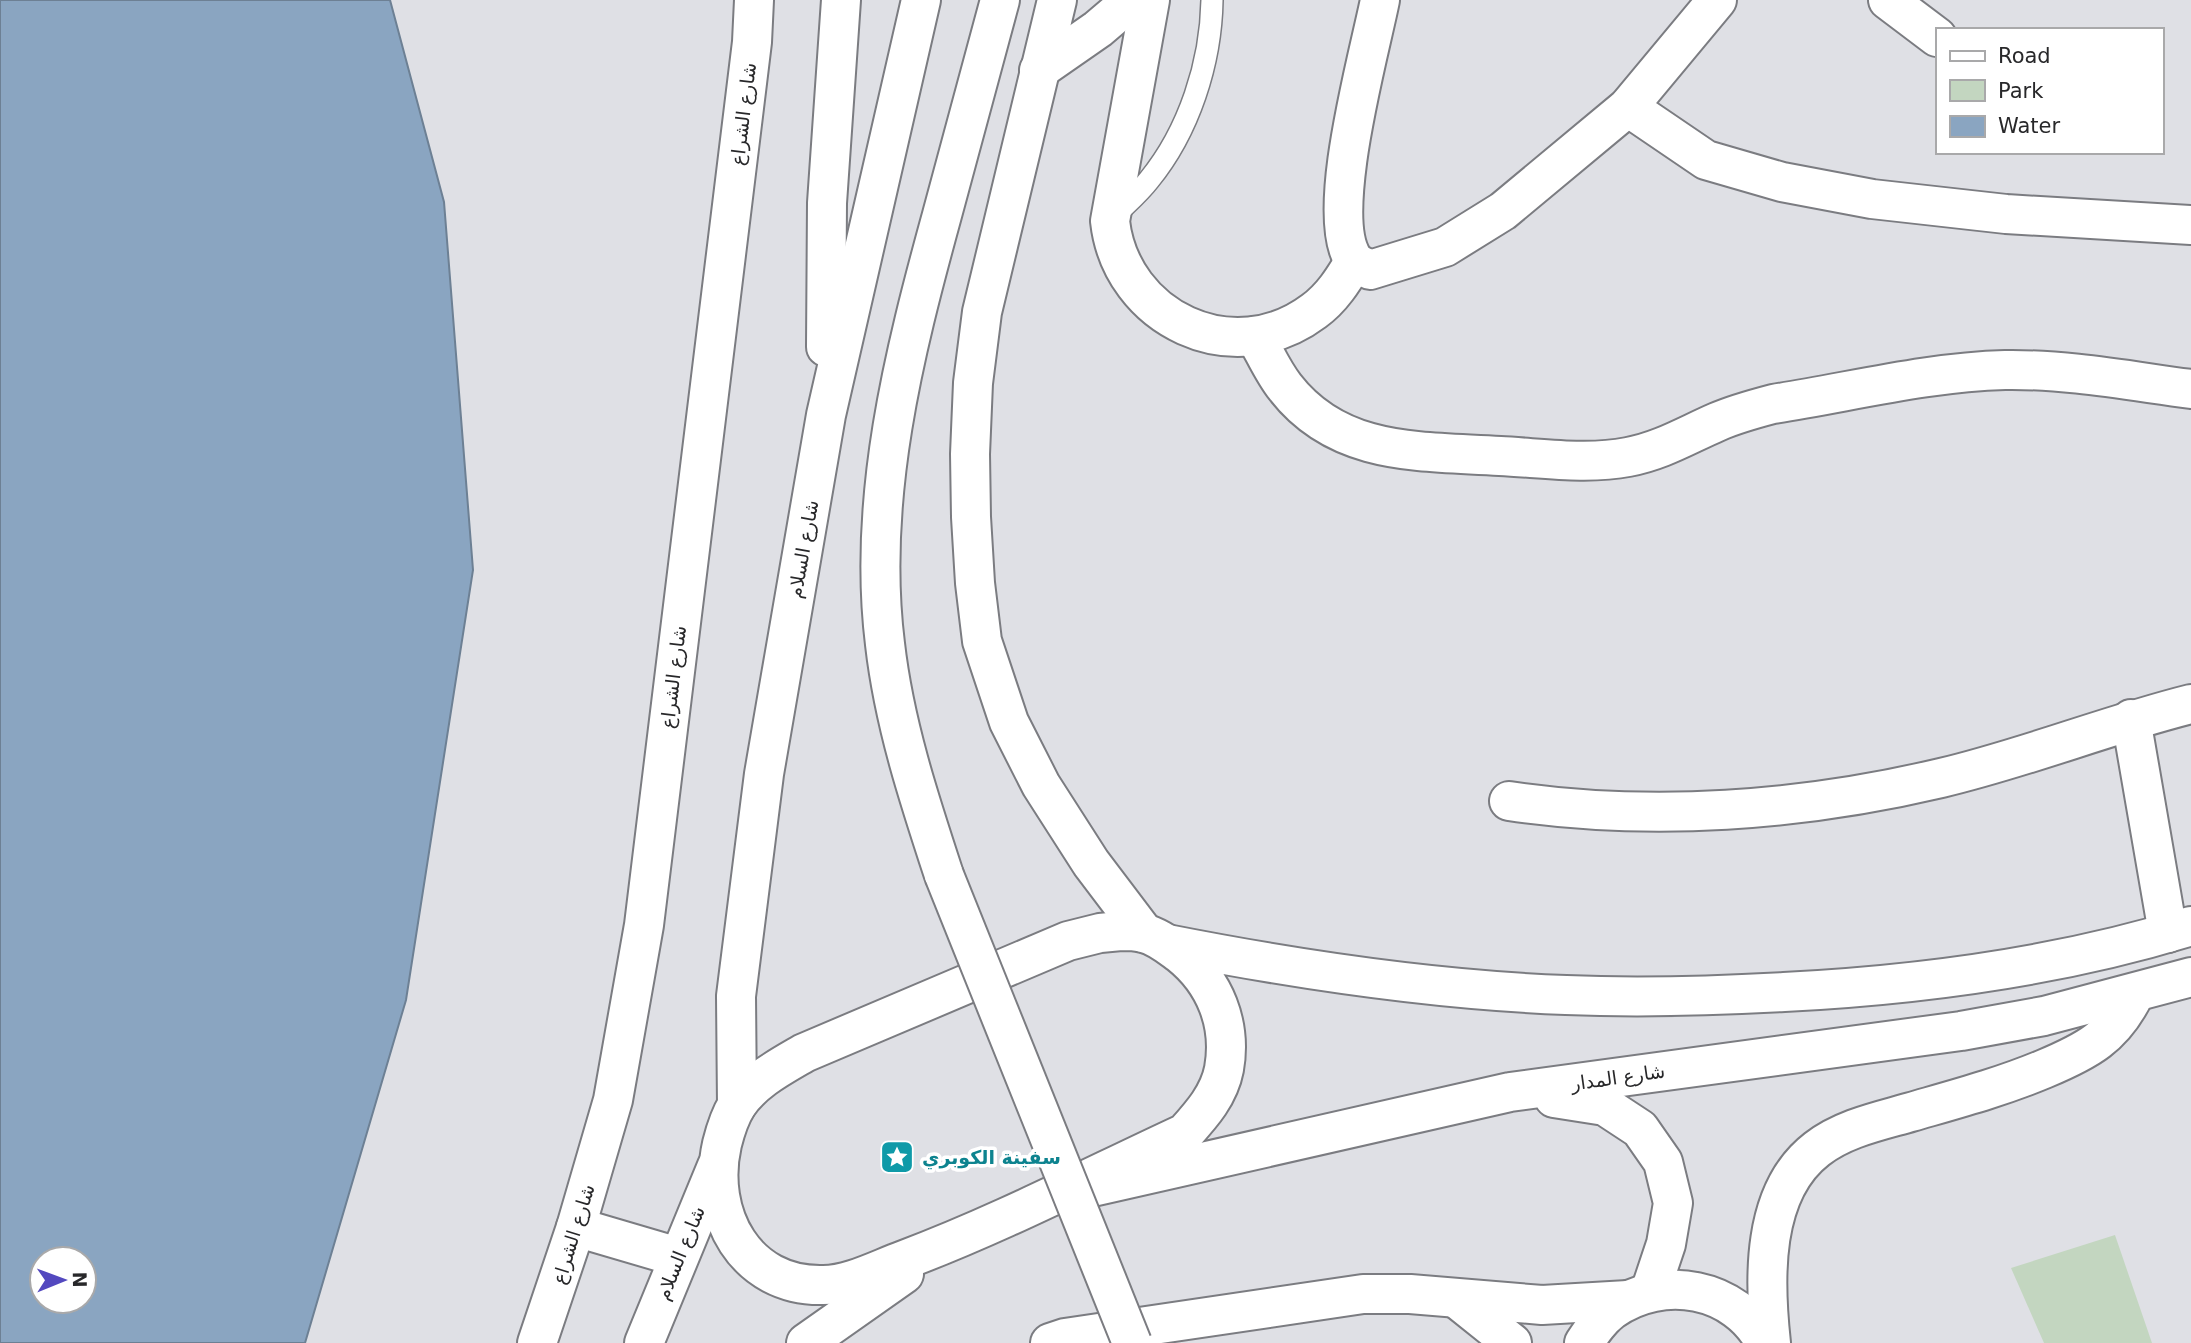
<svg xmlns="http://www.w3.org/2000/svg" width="2191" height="1343" font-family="'DejaVu Sans','Noto Naskh Arabic',sans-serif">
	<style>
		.green { fill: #c3d6c0 }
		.water { fill: #8aa5c1; stroke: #6d8094; stroke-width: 2; fill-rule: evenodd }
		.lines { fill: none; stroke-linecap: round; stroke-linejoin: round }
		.service-casing { stroke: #7b7c81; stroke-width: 24 }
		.minor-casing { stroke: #7b7c81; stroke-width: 42 }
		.tertiary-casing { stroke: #7b7c81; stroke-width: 42 }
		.secondary-casing { stroke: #7b7c81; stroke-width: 42 }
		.service { stroke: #fff; stroke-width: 21 }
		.minor { stroke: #fff; stroke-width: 38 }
		.tertiary { stroke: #fff; stroke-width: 38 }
		.secondary { stroke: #fff; stroke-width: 38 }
		.tertiary-bridge-casing { stroke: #7b7c81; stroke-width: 42; stroke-linecap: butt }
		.tertiary-bridge { stroke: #fff; stroke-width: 38 }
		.labels { text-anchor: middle; stroke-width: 7; stroke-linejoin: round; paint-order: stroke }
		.street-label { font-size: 19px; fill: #28282a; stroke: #fff }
		.culture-label { font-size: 19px; font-weight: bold; fill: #0d838f; stroke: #fff; text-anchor: start }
	</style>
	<rect width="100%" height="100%" fill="#dfe0e5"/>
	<path class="green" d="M2115,1235L2152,1343H2044L2011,1268Z"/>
	<path class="water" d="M0,0H390L444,202L473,570L406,1000L305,1343H0ZM42,1259H84V1301H42Z"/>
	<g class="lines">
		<g class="service-casing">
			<path id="service" d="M1115,215C1126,204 1139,193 1149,180C1189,131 1211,63 1212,0"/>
		</g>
		<g class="minor-casing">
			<g id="minor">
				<path d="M1150,0L1110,221C1121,319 1233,372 1314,311C1332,298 1343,280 1354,262"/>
				<path d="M1380,0C1369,55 1324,214 1353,259C1356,264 1365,267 1370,270L1445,247L1503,211L1628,107L1717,0"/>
				<path d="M1888,0L1937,37"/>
				<path d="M1039,70L1098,29L1132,0"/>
				<path d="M1628,107L1706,160L1782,182L1872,199L2006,214L2191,225"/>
				<path d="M1255,336C1265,353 1273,372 1285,387C1339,457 1422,451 1500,456C1542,458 1587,465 1628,457C1661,451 1687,435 1717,422C1735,414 1754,409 1773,404C1850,392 1928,372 2005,370C2067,369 2130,381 2191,389"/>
				<path d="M2131,719L2168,933"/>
				<path d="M1509,801C1652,822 1801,811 1941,778C2026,758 2107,725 2191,704"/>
				<path d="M1457,1299L1512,1343"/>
				<path d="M537,1343L576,1227L613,1100L644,925L752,42L754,0"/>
				<path d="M1050,1343L1065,1338L1363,1294H1410L1542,1305L1628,1300"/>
			</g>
		</g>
		<g class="tertiary-casing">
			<g id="tertiary">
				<path d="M944,875C919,799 894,723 885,644C867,499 904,353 942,215C961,143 981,72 1000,0"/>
				<path d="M1167,944C1299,970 1432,990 1566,995C1639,998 1711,996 1784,992C1921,985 2059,967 2191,926"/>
				<path d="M1554,1098L1605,1106L1640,1129L1663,1162L1673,1203L1666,1244L1650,1292"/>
				<path d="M1088,1188L1510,1092L1961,1031L2044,1016L2191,977"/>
				<path d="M1584,1343C1592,1331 1600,1319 1612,1310C1663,1274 1736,1287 1765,1343"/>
				<path d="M1771,1343C1764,1280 1761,1192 1817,1149C1844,1128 1880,1121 1911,1112C1956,1099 2001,1087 2044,1069C2087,1051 2114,1037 2135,993"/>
			</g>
		</g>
		<g class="secondary-casing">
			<g id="secondary">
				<path d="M1057,0L982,312L973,383L970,454L971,517L975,583L982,641L1009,722L1041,785L1091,863L1144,933"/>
				<path d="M826,347L827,203L841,0"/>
				<path d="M1121,931C1128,931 1136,931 1143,933C1157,936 1169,946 1180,954C1215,982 1232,1024 1224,1069C1219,1095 1202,1114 1185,1133C1092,1176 1000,1224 904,1260C879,1269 850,1285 823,1285C745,1287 706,1214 722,1144C725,1132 730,1116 737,1105C753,1081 780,1067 804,1053L1068,941L1100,933Z"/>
				<path d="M737,1105L736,996L764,774L826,415L921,0"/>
				<path d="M576,1227L678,1257"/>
				<path d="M644,1343L717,1166"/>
				<path d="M806,1343L904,1274"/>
			</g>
		</g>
		<use href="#service" class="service"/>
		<use href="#minor" class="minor"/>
		<use href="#tertiary" class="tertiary"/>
		<use href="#secondary" class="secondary"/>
		<g class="tertiary-bridge-casing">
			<path id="tertiary-bridge" d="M944,875L1132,1343"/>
		</g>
		<use href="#tertiary-bridge" class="tertiary-bridge"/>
	</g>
	<defs>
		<g id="sight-square" transform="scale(1.75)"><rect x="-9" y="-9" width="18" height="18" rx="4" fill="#0f9aa8" stroke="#fff"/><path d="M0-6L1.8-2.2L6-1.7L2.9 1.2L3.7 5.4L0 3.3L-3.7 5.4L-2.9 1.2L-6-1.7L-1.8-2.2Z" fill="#fff"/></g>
	</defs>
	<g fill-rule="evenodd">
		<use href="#sight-square" x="897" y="1157"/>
	</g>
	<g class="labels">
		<g class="street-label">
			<text transform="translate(743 114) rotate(-83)" y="7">شارع الشراع</text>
			<text transform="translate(803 549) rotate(-80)" y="7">شارع السلام</text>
			<text transform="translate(673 677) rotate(-83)" y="7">شارع الشراع</text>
			<text transform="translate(1618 1077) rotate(-8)" y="7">شارع المدار</text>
			<text transform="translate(573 1234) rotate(-73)" y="7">شارع الشراع</text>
			<text transform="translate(680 1253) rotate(-68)" y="7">شارع السلام</text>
		</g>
		<g class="culture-label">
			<text x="922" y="1164">سفينة الكوبري</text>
		</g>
	</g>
	<rect x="1936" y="28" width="228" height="126" fill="#ffffff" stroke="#a9a9aa" stroke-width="2"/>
	<rect x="1950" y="51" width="35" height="10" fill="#ffffff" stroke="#a9a9aa" stroke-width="2"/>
	<text x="1998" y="63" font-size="21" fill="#28282a">Road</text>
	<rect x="1950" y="80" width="35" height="21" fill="#c3d6c0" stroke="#a9a9aa" stroke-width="2"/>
	<text x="1998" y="98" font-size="21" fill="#28282a">Park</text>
	<rect x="1950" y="116" width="35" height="21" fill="#8aa5c1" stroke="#a9a9aa" stroke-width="2"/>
	<text x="1998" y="133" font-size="21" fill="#28282a">Water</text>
	<g transform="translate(63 1280) rotate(89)"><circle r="33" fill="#ffffff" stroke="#a9a9aa" stroke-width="2"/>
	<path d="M0-5L12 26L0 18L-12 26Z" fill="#5348bf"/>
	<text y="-10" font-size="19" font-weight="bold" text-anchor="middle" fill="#28282a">N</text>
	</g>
</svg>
